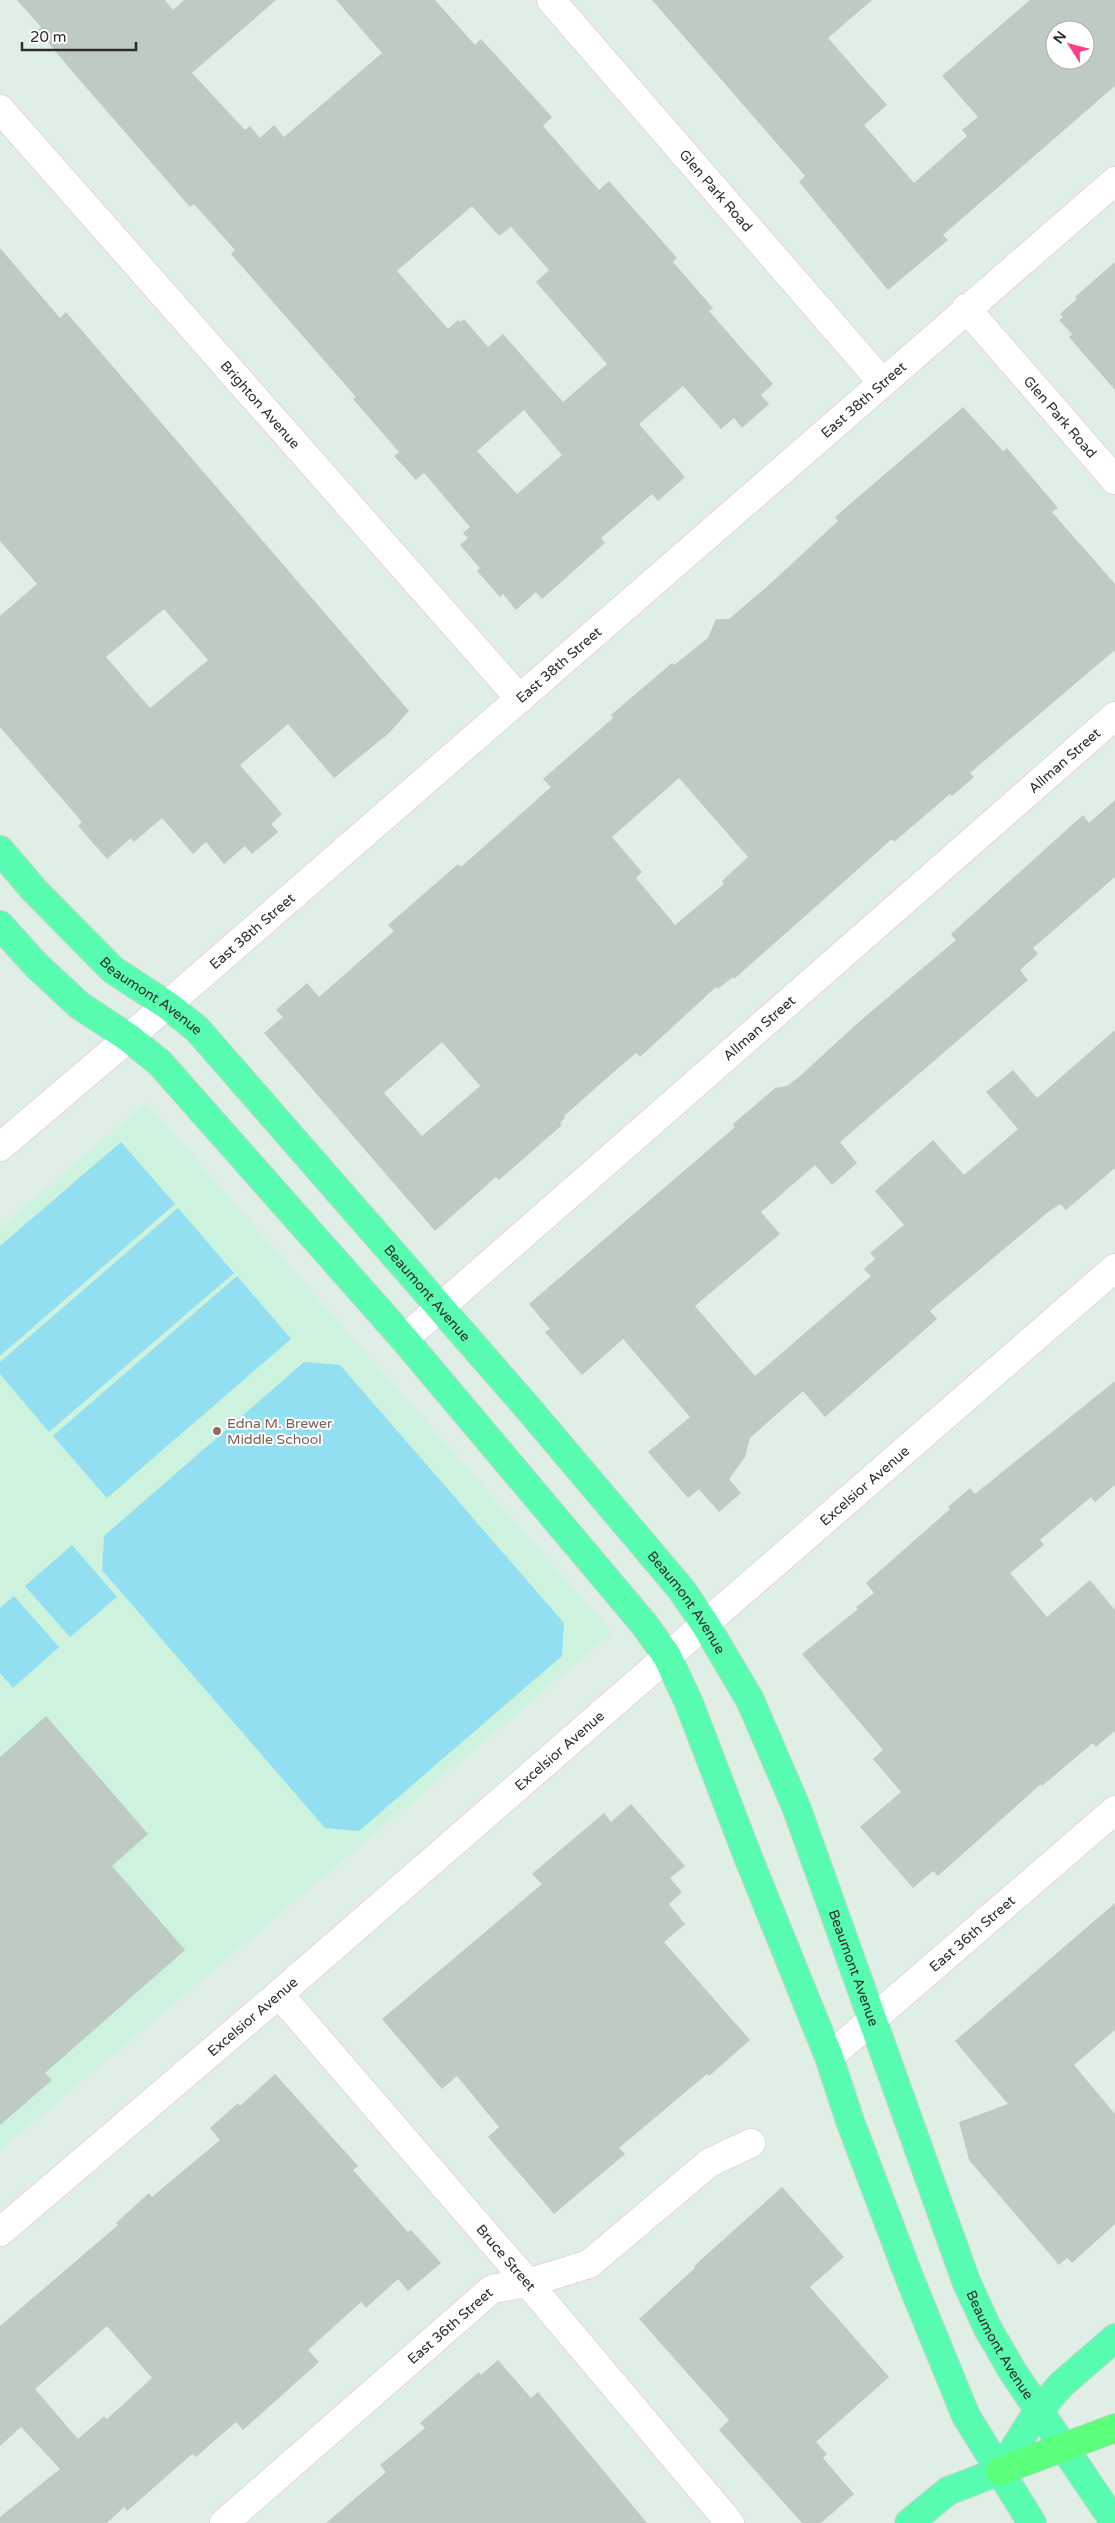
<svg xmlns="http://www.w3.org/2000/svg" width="1115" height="2523" font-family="'Varela Round',sans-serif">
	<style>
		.education { fill: #cdf2de }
		.pitch { fill: #92dff2 }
		.building { fill: #becbc2; fill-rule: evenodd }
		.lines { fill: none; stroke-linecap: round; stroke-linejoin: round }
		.minor-casing { stroke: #e7d4dc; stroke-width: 30 }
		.major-casing { stroke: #d1d1d1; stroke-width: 30 }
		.highway-casing { stroke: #d1d1d1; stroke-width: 30 }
		.minor { stroke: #fff; stroke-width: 28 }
		.major { stroke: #57fcb0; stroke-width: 28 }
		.highway { stroke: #5aff7c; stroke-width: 28 }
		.education-dot { fill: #8d6e63; stroke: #fff; stroke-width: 2 }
		.labels { text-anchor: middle; stroke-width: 4; stroke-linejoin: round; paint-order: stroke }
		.street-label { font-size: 14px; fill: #2d2d2d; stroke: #fff }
		.education-label { font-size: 14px; fill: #785e54; stroke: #fff; text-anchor: start }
	</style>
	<rect width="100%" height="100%" fill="#dfefe5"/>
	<path class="education" d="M146,1103L612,1633L0,2150V1228Z"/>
	<g class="pitch">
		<path d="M121,1142L175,1204L0,1356V1246Z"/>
		<path d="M178,1208L234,1273L49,1432L0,1374V1362Z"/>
		<path d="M237,1276L291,1339L107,1498L53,1436Z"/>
		<path d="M304,1362L340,1365L564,1623L562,1656L359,1831L325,1828L102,1570L104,1536Z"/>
		<path d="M72,1545L117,1597L70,1637L25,1586Z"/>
		<path d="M14,1596L59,1647L13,1688L0,1673V1608Z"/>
	</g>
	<g class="building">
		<path d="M17,0H165L173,10L184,0H276L192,73L245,130L250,126L260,138L274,125L284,137L382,53L336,0H435L475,45L481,39L552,117L543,126L599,190L609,181L677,258L673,262L713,308L709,311L773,384L761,395L769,404L742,428L734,418L721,429L683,386L639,424L685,477L658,501L652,494L601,538L605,543L542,599L536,592L516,610L503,594L500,597L477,571L480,568L460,545L468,538L463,533L470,527L424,473L416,480L394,456L399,452L353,399L356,397L231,254L235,250L194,204L190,207L71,70L38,30L41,27ZM472,206L499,236L511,227L549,270L536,282L607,364L563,402L503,334L488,347L464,319L460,322L458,320L448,329L397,271ZM524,410L562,455L517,494L477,451Z"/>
		<path d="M652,0H872L828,38L887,105L864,125L914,183L967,136L962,130L978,117L942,76L1030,0H1115V86L943,235L948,240L888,290L799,182L805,176ZM1055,30H1085V60H1055Z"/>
		<path d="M0,248L60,318L66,312L409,711L388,734L334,778L288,724L240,765L282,814L271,824L278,832L252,854L245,846L224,864L206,842L193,854L162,818L134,842L131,838L107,859L78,826L82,822L0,727V616L37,584L0,541ZM164,609L208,660L150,708L106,657Z"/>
		<path d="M1115,262V390L1069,337L1072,334L1059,320L1063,317L1060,314L1077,299L1075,297Z"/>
		<path d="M963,407L1003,451L1007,448L1058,508L1052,512L1115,584V650L970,773L974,777L952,796L950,794L894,842L892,839L734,979L733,977L718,989L716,987L640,1057L636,1053L616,1070L564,1116L565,1118L560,1123L562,1125L499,1180L496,1177L435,1231L264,1033L283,1017L276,1010L307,983L319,997L394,931L388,925L458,864L461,867L551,787L543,779L613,718L611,715L672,663L674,665L708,638L716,619H729L771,583L838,521L835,517ZM679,778L748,857L722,881L724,884L675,925L636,878L642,872L612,837ZM442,1042L480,1086L422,1136L384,1093Z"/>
		<path d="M1115,800V877L1033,948L1038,954L1020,970L1028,980L840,1142L857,1163L832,1185L815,1165L761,1212L780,1234L695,1306L755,1376L871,1276L864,1269L875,1259L870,1253L904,1225L875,1191L933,1140L964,1175L1018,1129L986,1092L1013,1070L1037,1098L1115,1030V1168L1066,1210L1060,1204L1047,1213L930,1311L937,1319L825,1417L803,1391L750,1438L745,1457L729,1479L741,1493L719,1512L699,1489L688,1498L648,1452L690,1417L623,1339L582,1375L545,1332L550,1329L529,1304L735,1127L733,1124L775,1088L787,1086L800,1076L860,1021L956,940L951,934L1083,815L1089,823Z"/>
		<path d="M1115,1381V1485L1095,1502L1091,1497L1040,1540L1044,1545L1010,1573L1047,1617L1090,1580L1115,1610V1731L1096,1747L1093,1743L1042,1786L1041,1784L938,1876L933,1871L913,1888L860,1827L901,1792L873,1759L883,1750L802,1654L858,1609L856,1607L874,1593L866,1583L950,1509L948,1507L970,1488L975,1494Z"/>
		<path d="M46,1716L148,1834L112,1866L185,1950L45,2073L52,2080L0,2125V1757Z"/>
		<path d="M631,1804L685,1866L670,1878L682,1892L669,1904L685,1924L664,1942L750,2040L709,2076L707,2074L619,2148L625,2154L554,2214L488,2137L499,2127L457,2076L442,2089L382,2019L542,1884L532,1874L604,1813L611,1822Z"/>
		<path d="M1115,1903V2030L1074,2065L1115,2114V2224L1072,2263L1067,2258L1059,2265L969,2160L959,2122L1008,2104L955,2041Z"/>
		<path d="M275,2074L358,2166L353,2170L408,2232L411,2230L441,2263L408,2291L398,2279L366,2308L361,2302L308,2350L319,2362L243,2430L236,2422L196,2457L192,2454L127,2511L124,2507L107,2523H0V2517L60,2469L21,2427L0,2446V2326L118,2225L116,2223L149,2193L152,2197L220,2140L210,2128L238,2103L240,2106ZM107,2326L152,2378L107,2419L104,2416L78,2439L35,2389Z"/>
		<path d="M782,2187L844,2257L810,2287L889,2377L816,2442L827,2454L823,2458L854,2494L821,2523H802L719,2430L729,2420L639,2319L695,2268L694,2266Z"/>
		<path d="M498,2360L531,2398L538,2392L647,2523H326L386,2472L380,2465L425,2428L420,2423L479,2372L481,2375Z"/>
	</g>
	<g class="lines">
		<g class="minor-casing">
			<g id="minor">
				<path id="s1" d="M551,0L882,382"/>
				<path id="s2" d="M0,109L520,699"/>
				<path id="s3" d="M966,308L1115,480"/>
				<path id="s4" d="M0,1147L167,1005L1115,181"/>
				<path id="s5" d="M404,1339L1115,716"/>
				<path id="s6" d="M279,1994L528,2283L730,2523"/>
				<path id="s7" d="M829,2057L1115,1810"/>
				<path id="s8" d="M0,2232L279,1994L1115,1268"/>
				<path id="s9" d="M224,2523L492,2289L528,2283L589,2264L709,2163L751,2143"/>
			</g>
		</g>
		<g class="major-casing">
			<g id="major">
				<path id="s10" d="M0,850L34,890L113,970L167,1005L197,1029L527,1407L681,1589L705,1624L750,1700L797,1809L966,2281L988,2329L1013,2372L1115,2523"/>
				<path d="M0,925L36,965L79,1005L129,1038L160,1063L404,1339L644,1624L667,1656L689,1703L748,1857L829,2057L850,2121L910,2279L966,2416L1032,2523"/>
				<path d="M1000,2471L1038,2411L1062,2384L1115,2338"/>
				<path d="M909,2523L948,2491L1000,2471"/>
			</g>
		</g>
		<g class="highway-casing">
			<path id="highway" d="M1000,2471L1115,2428"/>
		</g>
		<use href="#minor" class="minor"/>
		<use href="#major" class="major"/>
		<use href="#highway" class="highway"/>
	</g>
	<circle class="education-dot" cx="217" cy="1431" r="5"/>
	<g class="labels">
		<g class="street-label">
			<text dy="5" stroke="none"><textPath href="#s1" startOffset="252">Glen Park Road</textPath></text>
			<text dy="5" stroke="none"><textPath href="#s4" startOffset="1142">East 38th Street</textPath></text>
			<text dy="5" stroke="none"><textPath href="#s2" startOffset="394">Brighton Avenue</textPath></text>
			<text dy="5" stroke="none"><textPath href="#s3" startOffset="144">Glen Park Road</textPath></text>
			<text dy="5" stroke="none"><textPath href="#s4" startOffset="738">East 38th Street</textPath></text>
			<text dy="5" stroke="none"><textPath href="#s5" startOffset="878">Allman Street</textPath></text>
			<text dy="5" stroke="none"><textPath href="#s4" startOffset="332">East 38th Street</textPath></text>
			<text dy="5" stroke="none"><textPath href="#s10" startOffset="211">Beaumont Avenue</textPath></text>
			<text dy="5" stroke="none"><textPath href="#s5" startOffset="472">Allman Street</textPath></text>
			<text dy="5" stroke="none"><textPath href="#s10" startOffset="618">Beaumont Avenue</textPath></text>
			<text dy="5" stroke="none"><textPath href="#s8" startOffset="1142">Excelsior Avenue</textPath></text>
			<text dy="5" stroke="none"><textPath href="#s10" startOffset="1022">Beaumont Avenue</textPath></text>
			<text dy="5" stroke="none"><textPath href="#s8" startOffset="738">Excelsior Avenue</textPath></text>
			<text dy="5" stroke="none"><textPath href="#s7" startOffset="189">East 36th Street</textPath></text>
			<text dy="5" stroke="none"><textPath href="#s10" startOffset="1426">Beaumont Avenue</textPath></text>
			<text dy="5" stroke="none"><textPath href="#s8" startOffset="332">Excelsior Avenue</textPath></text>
			<text dy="5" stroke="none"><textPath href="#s6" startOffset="348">Bruce Street</textPath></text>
			<text dy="5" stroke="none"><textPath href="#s9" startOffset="300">East 36th Street</textPath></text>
			<text dy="5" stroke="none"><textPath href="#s10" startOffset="1831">Beaumont Avenue</textPath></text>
		</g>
		<g class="education-label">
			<text x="227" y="1428">Edna M. Brewer<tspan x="227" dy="16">Middle School</tspan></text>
		</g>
	</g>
	<g transform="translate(1070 45) rotate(306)"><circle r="24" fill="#ffffff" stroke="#ababab"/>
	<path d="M0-4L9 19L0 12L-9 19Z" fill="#ff3c8d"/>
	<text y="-8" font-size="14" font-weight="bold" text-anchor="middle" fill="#2d2d2d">N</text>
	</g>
	<path d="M22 42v8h114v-8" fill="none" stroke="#2d2d2d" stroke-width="2.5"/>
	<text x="30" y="42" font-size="15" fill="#2d2d2d" stroke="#ffffff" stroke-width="4" paint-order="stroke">20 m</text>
</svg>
